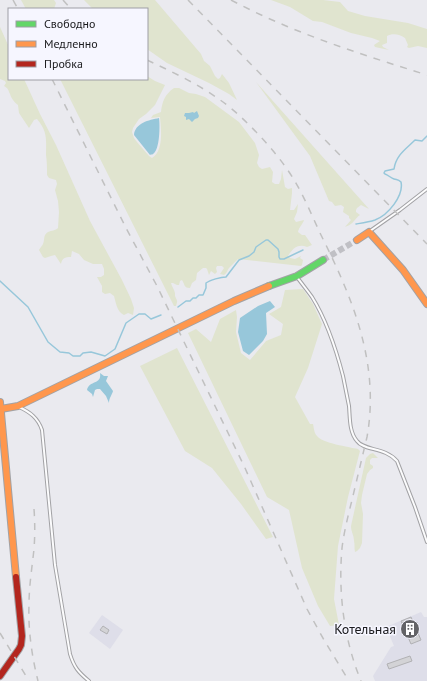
<svg xmlns="http://www.w3.org/2000/svg" width="427" height="681" font-family="'PT Sans',sans-serif">
	<style>
		.built { fill: #dedee9 }
		.green { fill: #e0e4cf }
		.water { fill: #97c7da }
		.lines { fill: none; stroke-linecap: round; stroke-linejoin: round }
		.stream { stroke: #97c7da; stroke-width: 1.5 }
		.building { fill: #d3d3d6; stroke: #b1b1b4 }
		.secondary-tunnel { stroke: #c0c0c5; stroke-width: 6; stroke-dasharray: 6 3; stroke-linecap: butt }
		.lane-casing { stroke: #a2a2a5; stroke-width: 4 }
		.fast-casing { stroke: #a2a2a5; stroke-width: 8 }
		.slow-casing { stroke: #a2a2a5; stroke-width: 8 }
		.jam-casing { stroke: #a2a2a5; stroke-width: 8 }
		.lane { stroke: #fcfcfd; stroke-width: 2 }
		.fast { stroke: #63d668; stroke-width: 6 }
		.slow { stroke: #ff974d; stroke-width: 6 }
		.jam { stroke: #b3261e; stroke-width: 6 }
		.rail { stroke: #c0c0c0; stroke-width: 1.5; stroke-dasharray: 7 7; stroke-linecap: butt }
		.labels { text-anchor: middle; stroke-width: 3; stroke-linejoin: round; paint-order: stroke }
		.poi-label { font-size: 14px; fill: #1a1a1d; stroke: #f6f6ff; text-anchor: end }
	</style>
	<rect width="100%" height="100%" fill="#eaeaef"/>
	<g class="built">
		<path d="M421,612L424,617H427V681H375L373,676L391,647L394,646L386,627Z"/>
		<path d="M102,615L123,630L110,649L89,633Z"/>
	</g>
	<g class="green">
		<path d="M21,0H54L56,3L54,9H26Z"/>
		<path d="M84,0H155L201,54L204,61L210,66L215,76L218,79L220,78L222,74L229,83L237,100L229,94L209,83L167,63L147,49V9H93Z"/>
		<path d="M271,0H323L340,2L348,11L365,16L408,23L427,29V48L418,46L409,48L407,47L408,45L405,38C400,34 392,33 387,36V43L382,45L383,47L389,50L375,47L374,45L380,41L372,38L351,33L322,22L313,21L290,7Z"/>
		<path d="M0,27L9,47V79H24L40,114L56,145L90,221L122,280L131,299L134,308L133,315L128,313L124,315C117,312 116,303 114,296L110,293L105,294L102,292V286L97,277H101L104,275V269L102,264H93L84,260L79,254L72,251L71,257C65,257 62,258 61,264L55,255L51,256L45,258L43,257L39,250C40,248 42,246 43,244C45,239 43,235 48,232C52,230 55,231 58,228L59,212L58,201L55,190L57,184L56,180L49,178L47,175C47,168 47,162 46,155C46,140 48,132 37,119L34,120L29,128L19,113L18,105C15,103 11,98 10,94C8,90 9,89 4,86L6,83L5,81L0,79Z"/>
		<path d="M147,76L155,81L165,85L155,105L146,114L139,119L133,128L132,132L134,138L137,142L149,156L152,158C164,151 161,128 160,117L151,118L153,115L161,112C162,102 165,94 174,88H179L189,93L196,94L205,97L239,122L255,143L259,155L257,163L259,167L262,169L270,167L273,172L272,182L275,184H279L281,179L282,170L285,187L288,189L292,188V193L290,210H294L298,204L297,212L294,219L296,222L304,220C303,224 299,227 298,232L302,235H305L312,245L307,247C298,243 292,249 288,256L290,258L295,259L301,256L300,258L303,260L302,265L301,266L238,259C235,262 232,265 229,268C227,271 227,273 224,275L220,274L224,268L222,266H217L216,268L217,272L215,274L211,271L209,275L207,269L206,268H203L197,273L196,280L192,283L190,288C184,288 185,285 182,280L180,281L179,285H177L173,283H171C172,287 174,289 175,293C175,294 175,295 175,296C177,301 178,300 176,306H174L60,79H147Z"/>
		<path d="M256,82L369,209L361,205L357,208L356,210V212L360,215C357,217 357,218 354,221C352,224 348,226 345,227L351,220L349,218V216L343,212L344,207L341,205L335,206L332,202L329,201L310,156Z"/>
		<path d="M303,289L313,304L322,324L308,368L295,397L310,424H313C314,428 314,433 317,436C322,443 349,447 358,449L360,451L348,497L338,546L334,599L339,625L330,626L318,606L302,568L289,510L267,497L188,333L196,329L211,342L220,319L236,310L237,317L236,332L241,353L250,360L266,341L281,335L283,324L269,314L281,307L285,290Z"/>
		<path d="M177,348L273,537L266,539L241,504L212,468L185,451L140,366Z"/>
		<path d="M373,453L378,458H372L370,460V464L373,466V468L370,470L367,474L362,495L361,503L363,514L362,543L360,548L357,551L355,552C354,548 355,545 354,541C354,535 351,532 351,526L366,458L370,454Z"/>
	</g>
	<g class="water">
		<path d="M197,111L199,116L198,118L195,119L192,122L189,119L186,120V117L184,116L185,113H189L193,112L194,113Z"/>
		<path d="M159,118C160,125 160,150 153,154C152,155 151,154 150,155L134,135C135,123 149,120 159,118Z"/>
		<path d="M270,301L275,307L266,313L267,334L263,341L249,355L243,351L238,332L240,318L258,306Z"/>
		<path d="M100,373L104,376H108L106,381L113,391C112,395 109,398 109,403L106,396L100,389H97L95,390L93,397L92,394L87,390C89,380 102,385 100,373Z"/>
	</g>
	<g class="lines">
		<g class="stream">
			<path d="M356,224C362,223 369,222 375,220C388,215 404,196 401,182C398,179 397,180 394,179C391,178 388,175 385,174L384,173L385,171L394,169C396,155 406,149 415,140L422,141L427,136"/>
			<path d="M0,281L28,307L48,342L60,352L69,353L73,356H80L83,353L91,352L105,356L115,349L126,323L139,314H145L151,319L161,315"/>
			<path d="M178,307L186,301H190L193,298H196L199,295H203L206,288V283C210,280 221,277 226,277L239,260L249,256L254,252L256,247L266,240H268L278,249L279,252V257L280,259H284L303,250"/>
		</g>
	</g>
	<g class="building">
		<path d="M411,617L421,640L411,644L401,621Z"/>
		<path d="M103,626L109,630L107,634L100,630Z"/>
		<path d="M410,656L412,661L389,669L387,664Z"/>
	</g>
	<g class="lines">
		<path class="secondary-tunnel" d="M323,260L357,240"/>
		<g class="lane-casing">
			<g id="lane">
				<path d="M370,231L400,210L427,189"/>
				<path d="M297,277C302,284 307,290 312,297C327,321 336,349 343,376C345,386 347,396 349,406C350,417 349,432 357,441C364,451 385,447 397,461L415,507L427,542"/>
				<path d="M19,407C30,412 38,418 42,430L55,565L70,654C74,667 78,672 89,681"/>
			</g>
		</g>
		<g class="fast-casing">
			<path id="fast" d="M269,286L297,276L323,260"/>
		</g>
		<g class="slow-casing">
			<g id="slow">
				<path d="M357,240L369,232L403,270L427,304"/>
				<path d="M0,402L16,577"/>
				<path d="M1,409L18,406L234,301L269,286"/>
			</g>
		</g>
		<g class="jam-casing">
			<path id="jam" d="M0,676L19,649L21,645L22,636L16,577"/>
		</g>
		<use href="#lane" class="lane"/>
		<use href="#fast" class="fast"/>
		<use href="#slow" class="slow"/>
		<use href="#jam" class="jam"/>
		<g class="rail">
			<path d="M13,0L18,9"/>
			<path d="M63,0L71,9"/>
			<path d="M188,0L427,244"/>
			<path d="M231,0C293,33 360,54 427,75"/>
			<path d="M147,60C181,76 215,92 242,118C261,136 279,156 293,178C304,196 312,216 321,235C353,299 380,364 367,437C362,458 357,479 352,500C348,516 344,532 342,548C338,593 344,640 361,681"/>
			<path d="M52,79L126,228L157,286L245,468L307,609L324,640L349,681"/>
			<path d="M34,509C35,523 35,536 34,549C32,568 29,586 29,605C28,630 32,657 38,681"/>
			<path d="M0,633L29,681"/>
		</g>
	</g>
	<defs>
		<g id="building-disc" transform="scale(1)"><circle r="9.5" fill="#636366" stroke="#f6f6ff"/><path d="M-4-6H4V6H1V3H-1V6H-4ZM-2.5-4.3h1.7v1.8h-1.7ZM.8-4.3h1.7v1.8H.8ZM-2.5-1h1.7V.8h-1.7ZM.8-1h1.7V.8H.8Z" fill="#fff"/></g>
	</defs>
	<g fill-rule="evenodd">
		<use href="#building-disc" x="410" y="629"/>
	</g>
	<g class="labels">
		<g class="poi-label">
			<text x="396" y="634">Котельная</text>
		</g>
	</g>
	<rect x="8" y="8" width="140" height="72" fill="#f6f6ff" stroke="#9e9ea5"/>
	<rect x="16" y="21" width="20" height="6" fill="#63d668" stroke="#9e9ea5"/>
	<text x="44" y="28" font-size="12" fill="#1a1a1d">Свободно</text>
	<rect x="16" y="41" width="20" height="6" fill="#ff974d" stroke="#9e9ea5"/>
	<text x="44" y="48" font-size="12" fill="#1a1a1d">Медленно</text>
	<rect x="16" y="61" width="20" height="6" fill="#b3261e" stroke="#9e9ea5"/>
	<text x="44" y="68" font-size="12" fill="#1a1a1d">Пробка</text>
</svg>
